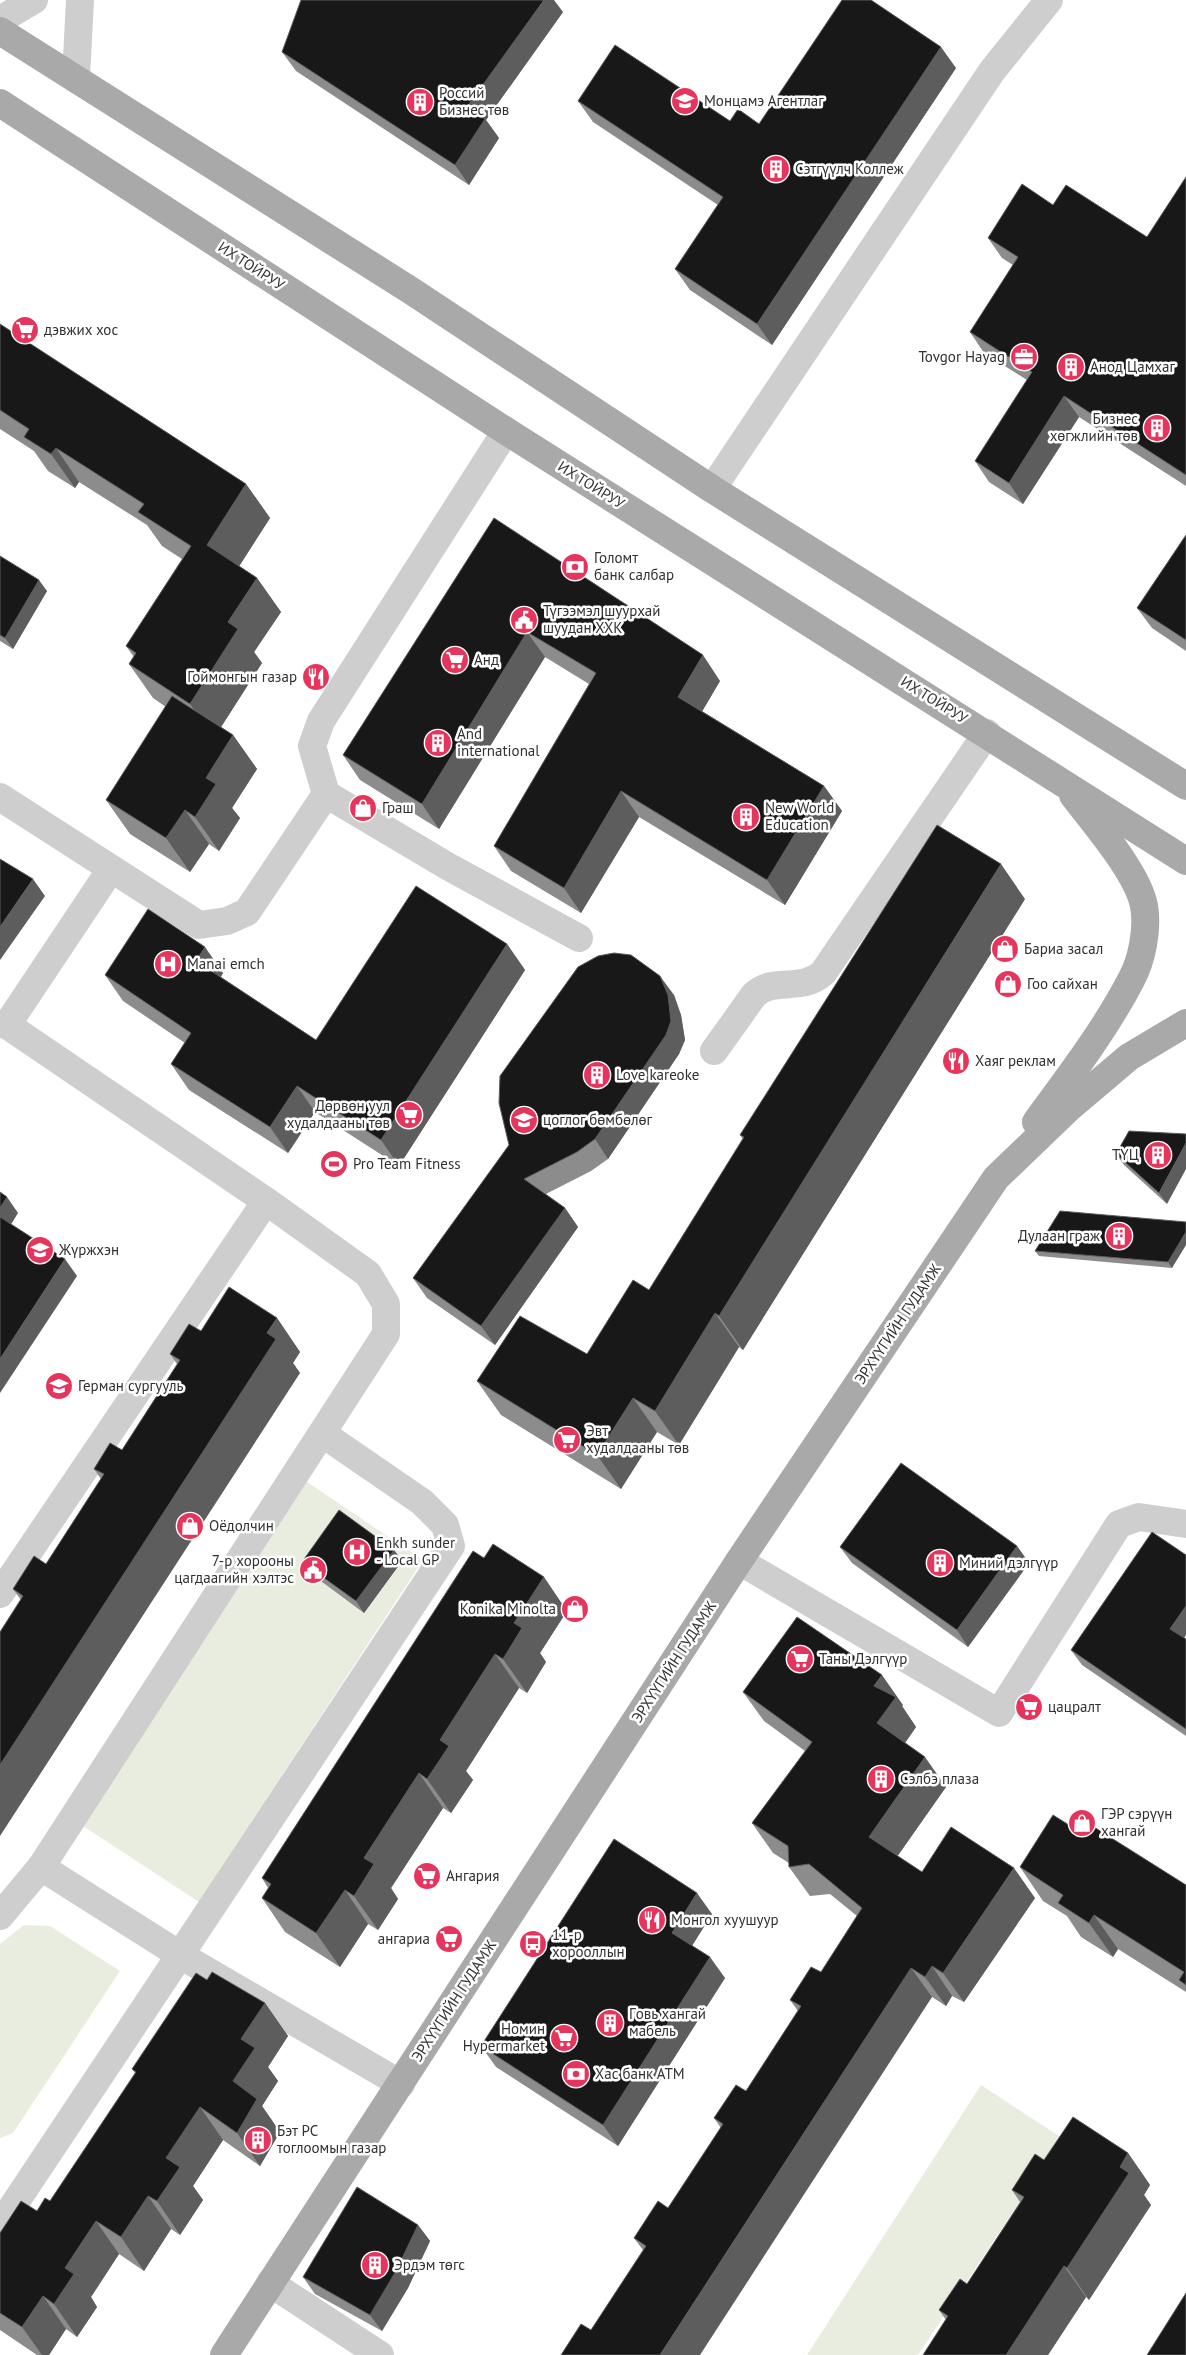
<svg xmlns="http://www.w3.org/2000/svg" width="1186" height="2355" font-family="'PT Sans',sans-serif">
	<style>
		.green { fill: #e9eddf }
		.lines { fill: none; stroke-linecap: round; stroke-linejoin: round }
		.minor { stroke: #cecece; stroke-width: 28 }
		.major { stroke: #a9a9a9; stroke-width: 28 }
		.wall { fill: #8c8c8c }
		.shaded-wall { fill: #5d5d5d }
		.building { fill: #181818; stroke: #5d5d5d }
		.labels { text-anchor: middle; stroke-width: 5; stroke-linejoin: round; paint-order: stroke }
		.poi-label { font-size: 15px; fill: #313131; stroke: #fff; text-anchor: start }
		.street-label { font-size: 15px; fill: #313131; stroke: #fff }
	</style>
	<rect width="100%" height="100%" fill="#fff"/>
	<g class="green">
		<path d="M307,1482L423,1560L199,1902L83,1826Z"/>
		<path d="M24,1925L50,1926L120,1971L13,2133L0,2138V1944Z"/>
		<path d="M981,2085L1062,2138L918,2355H807Z"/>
	</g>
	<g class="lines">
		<g class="minor">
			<path d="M0,20L34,0"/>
			<path d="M76,77L80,0"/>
			<path d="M712,489L992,71L1049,0"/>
			<path d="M326,794L449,867L579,938"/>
			<path d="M0,797L199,925L227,921L247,912L326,794L312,746L321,721L506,431"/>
			<path d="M0,1024L7,1025L266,1201L368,1274L386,1304V1334L41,1867L0,1916"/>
			<path d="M7,1025L111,869"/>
			<path d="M714,1051L754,995C774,976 800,993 823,973L987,733"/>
			<path d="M739,1561L999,1713L1119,1524L1139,1517L1186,1524"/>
			<path d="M0,1594L266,1201"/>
			<path d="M41,1867L180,1955L451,1546L445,1525L422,1502L323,1434"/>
			<path d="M0,2222L7,2215L180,1955L401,2084"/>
			<path d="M270,2283L380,2355"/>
		</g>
		<g class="major">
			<path d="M0,31L410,290L712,489L1186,786"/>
			<path d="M0,103L506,431L1186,861"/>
			<path d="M1036,1122C1069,1077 1105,1030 1131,980C1142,960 1148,929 1144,906C1138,873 1094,823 1073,795"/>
			<path d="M224,2355L739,1561L996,1178L1070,1107L1129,1057L1186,1023"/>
		</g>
	</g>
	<g class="wall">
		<path d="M563,12L486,120L499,138L469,185L296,71L282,52Z"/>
		<path d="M956,68L772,345L690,290L675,269L718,205L593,122L578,101L730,121L759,124Z"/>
		<path d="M1186,177V486L1079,417L1023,504L989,482L975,461L1027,380L984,353L970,332L1013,265L1002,258L988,238L1053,205L1147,237Z"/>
		<path d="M0,324L246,484L270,518L239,566L257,578L281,612L254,652L262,663L221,727L233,735L257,769L232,808L240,818L219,851L209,844L190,872L130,834L106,800L166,707L153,698L129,664L134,657L126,646L182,559L162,546L147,525L79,482L75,488L48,471L34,451L0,429Z"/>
		<path d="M494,518L720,681L702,711L824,786L842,811L785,905L639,817L581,913L511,871L494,846L589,684L545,657L439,829L360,780L343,755Z"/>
		<path d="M1186,535V651L1152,628L1137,608Z"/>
		<path d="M0,556L47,591L13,649L0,641Z"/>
		<path d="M1025,899L743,1350L739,1347L679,1445L657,1432L621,1489L501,1415L477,1381L587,1354L649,1290L743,1139L740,1135Z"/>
		<path d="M507,944L525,970L399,1166L315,1112L288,1153L189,1090L171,1064L185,1043L123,1001L105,975L223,973L221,977L316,1040Z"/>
		<path d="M674,995L681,1015L685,1040L679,1054L608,1159L591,1171L546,1194L565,1208L578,1227L495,1345L427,1298L413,1278Z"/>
		<path d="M1129,1131L1167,1204L1124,1165L1116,1154Z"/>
		<path d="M1186,1222L1172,1268L1039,1256L1035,1251Z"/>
		<path d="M277,1318L300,1352L293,1363L300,1373L21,1600L13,1589L46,1564L101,1479L94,1469L122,1450L177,1364L170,1354L201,1331Z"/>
		<path d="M1017,1546L1029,1563L968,1647L852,1563L840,1547Z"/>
		<path d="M394,1550L402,1561L364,1613L310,1573L302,1562Z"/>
		<path d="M484,1558L567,1611L540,1653L546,1662L527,1693L519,1688L466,1771L473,1780L451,1813L443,1808L391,1888L398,1899L378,1930L368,1924L340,1967L285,1932L262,1898L268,1888L262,1878Z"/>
		<path d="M1184,1638L1186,1639V1736L1082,1665L1071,1650Z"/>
		<path d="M743,1692L903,1705L902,1706L916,1727L905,1743L946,1787L897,1856L922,1872L1035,1898L964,2002L952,1996L946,2006L932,1997L591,2330L643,2250L634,2238L668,2208L721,2128L714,2118L746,2091L798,2011L790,2000L821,1972L857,1916L830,1894L810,1896L789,1867V1863L773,1853L752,1823L805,1751L764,1721Z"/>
		<path d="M1069,1825L1186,1885V1992L1118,1949L1113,1957L1081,1937L1067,1916L1043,1901L1020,1867Z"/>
		<path d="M712,1914L692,1945L725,1978L618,2146L496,2067L481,2046Z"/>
		<path d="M207,1980L265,2003L288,2036L268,2067L278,2081L262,2106L280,2132L260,2166L223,2140L193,2186L203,2200L180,2235L171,2229L144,2271L119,2254L91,2297L97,2307L77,2337L66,2329L49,2355H37L0,2330V2233L37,2211L50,2201L135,2073L132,2069Z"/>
		<path d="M1128,2153L1150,2185L1144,2195L1151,2205L1089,2300L1086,2297L1048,2355H923L946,2320L939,2310L967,2284L1020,2202L1012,2190L1044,2160Z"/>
		<path d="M418,2225L430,2241L408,2288L382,2331L315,2294L303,2277Z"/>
	</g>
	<g class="shaded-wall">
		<path d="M544,0H554L563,12L486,120L499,138L469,185L455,165L467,107Z"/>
		<path d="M941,47L956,68L772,345L757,324Z"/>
		<path d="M1064,396L1079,417L1023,504L1009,483Z"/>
		<path d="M56,448L79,482L75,488L51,454Z"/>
		<path d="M246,484L270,518L231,579L207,545Z"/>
		<path d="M257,578L281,612L254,652L262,663L214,738L190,704L228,622Z"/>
		<path d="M39,580L47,591L13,649L5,638Z"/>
		<path d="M527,632L545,657L439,829L422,804Z"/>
		<path d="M703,655L720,681L696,722L678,697Z"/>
		<path d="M233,735L257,769L232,808L240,818L219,851L195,817L206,778Z"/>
		<path d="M824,786L842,811L785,905L767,880Z"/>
		<path d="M621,791L639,817L581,913L564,888Z"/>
		<path d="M185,810L209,844L190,872L166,838Z"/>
		<path d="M1001,864L1025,899L743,1350L719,1316Z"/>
		<path d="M33,879L45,896L0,960V927Z"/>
		<path d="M507,944L525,970L399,1166L381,1140Z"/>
		<path d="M205,947L223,973L214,987L196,961Z"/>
		<path d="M660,976L674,995L681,1015L685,1040L679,1054L608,1159L595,1139Z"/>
		<path d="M297,1086L315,1112L288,1153L270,1127Z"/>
		<path d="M1186,1143V1169L1167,1204L1159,1193Z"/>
		<path d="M7,1197L18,1213L7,1231L0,1221V1208Z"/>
		<path d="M565,1208L578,1227L495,1345L481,1326Z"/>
		<path d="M1186,1232V1245L1172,1268L1168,1262Z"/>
		<path d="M65,1259L77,1276L0,1393V1359Z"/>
		<path d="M715,1313L739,1347L679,1445L655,1411Z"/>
		<path d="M277,1318L300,1352L293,1363L300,1373L0,1836V1765Z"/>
		<path d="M633,1398L657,1432L621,1489L597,1455Z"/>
		<path d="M1017,1546L1029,1563L968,1647L957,1630Z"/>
		<path d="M394,1550L402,1561L364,1613L356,1601Z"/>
		<path d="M544,1577L567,1611L540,1653L546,1662L527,1693L503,1659L514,1623Z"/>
		<path d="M1186,1606V1635L1181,1643L1170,1629Z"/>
		<path d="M495,1654L519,1688L466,1771L473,1780L451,1813L427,1779L440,1740Z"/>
		<path d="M882,1675L903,1705L902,1706L916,1727L898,1753L877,1723L874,1686Z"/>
		<path d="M925,1757L946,1787L890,1867L869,1837Z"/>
		<path d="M419,1773L443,1808L391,1888L398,1899L378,1930L354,1896L364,1858Z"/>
		<path d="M1014,1868L1035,1898L964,2002L943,1973Z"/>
		<path d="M345,1890L368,1924L340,1967L316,1933Z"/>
		<path d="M697,1893L712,1914L687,1954L672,1933Z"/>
		<path d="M1094,1915L1118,1949L1113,1957L1089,1923Z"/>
		<path d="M710,1957L725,1978L618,2146L603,2125Z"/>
		<path d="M932,1966L952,1996L946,2006L925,1977Z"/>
		<path d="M911,1968L932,1997L700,2355H660Z"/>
		<path d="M265,2003L288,2036L268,2067L278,2081L262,2106L280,2132L260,2166L237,2133L233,2081L241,2039Z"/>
		<path d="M200,2107L223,2140L193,2186L203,2200L180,2235L157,2201L166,2158Z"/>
		<path d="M1128,2153L1150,2185L1144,2195L1151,2205L1089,2300L1067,2268L1120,2167Z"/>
		<path d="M148,2196L171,2229L144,2271L121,2237Z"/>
		<path d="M96,2221L119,2254L91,2297L97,2307L77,2337L54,2304L65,2268Z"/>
		<path d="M418,2225L430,2241L408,2288L382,2331L370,2315Z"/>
		<path d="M1064,2266L1086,2297L1048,2355H1006Z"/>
		<path d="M43,2296L66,2329L49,2355H42L22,2327Z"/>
	</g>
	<g class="building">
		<path d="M301,0H544L467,107L485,119L455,165L282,52Z"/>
		<path d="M842,0H871L941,47L757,324L675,269L723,197L578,101L615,45L730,121L738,109L759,124Z"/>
		<path d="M1186,177V475L1064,396L1009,483L975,461L1032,372L970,332L1018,257L988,238L1022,184L1053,205L1066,185L1147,237Z"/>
		<path d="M0,324L246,484L207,545L257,578L228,622L238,629L190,704L129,664L136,653L126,646L191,546L138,512L144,504L56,448L51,454L24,437L29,429L0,410Z"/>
		<path d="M494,518L703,655L678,697L824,786L767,880L621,791L564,888L494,846L596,673L527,632L422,804L343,755Z"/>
		<path d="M1186,535V640L1137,608Z"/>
		<path d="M0,556L39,580L5,638L0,635Z"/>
		<path d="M172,696L233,735L206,778L216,784L195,817L185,810L166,838L106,800Z"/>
		<path d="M937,825L1001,864L719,1316L715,1313L655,1411L633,1398L597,1455L477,1381L520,1316L587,1354L633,1280L649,1290L744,1137L740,1135Z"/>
		<path d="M0,859L33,879L0,927Z"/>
		<path d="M416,886L507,944L381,1140L297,1086L270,1127L171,1064L191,1033L105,975L148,909L205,947L196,961L316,1040Z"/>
		<path d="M614,953L631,955L660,976L668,995L671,1021L666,1035L595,1139L577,1152L524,1179L565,1208L481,1326L413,1278L509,1145L499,1103L500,1076L578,967L598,956Z"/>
		<path d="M1129,1131L1186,1134V1143L1159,1193L1116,1154Z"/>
		<path d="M0,1192L7,1197L0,1208Z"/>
		<path d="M1060,1211L1186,1222V1232L1168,1262L1035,1251Z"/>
		<path d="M0,1217L65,1259L0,1359Z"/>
		<path d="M229,1287L277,1318L267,1333L276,1339L0,1765V1632L23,1596L13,1589L34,1556L46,1564L104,1474L94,1469L110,1443L122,1450L180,1360L170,1354L189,1324L201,1331Z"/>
		<path d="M901,1463L1017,1546L957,1630L840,1547Z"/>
		<path d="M339,1510L394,1550L356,1601L302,1562Z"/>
		<path d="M1152,1532L1186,1555V1606L1170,1629L1186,1639V1729L1071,1650Z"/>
		<path d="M493,1544L544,1577L514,1623L522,1628L503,1659L495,1654L440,1740L449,1746L427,1779L419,1773L364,1858L374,1864L354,1896L345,1890L316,1933L262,1898L271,1884L262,1878L473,1551L484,1558Z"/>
		<path d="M797,1617L882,1675L874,1686L896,1697L877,1723L925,1757L869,1837L922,1872L951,1827L1014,1868L943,1973L932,1966L925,1977L911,1968L660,2355H561L581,2324L591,2330L646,2246L634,2238L658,2201L668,2208L723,2124L714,2118L736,2085L746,2091L801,2006L790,2000L811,1967L821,1972L862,1908L809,1864L789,1867L788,1846L752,1823L812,1742L743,1692Z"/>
		<path d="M1053,1815L1069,1825L1075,1815L1186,1885V1985L1179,1980L1184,1972L1094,1915L1089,1923L1058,1903L1063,1895L1020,1867Z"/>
		<path d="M614,1839L697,1893L672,1933L710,1957L603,2125L481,2046Z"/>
		<path d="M212,1972L265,2003L241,2039L255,2048L233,2081L257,2099L237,2133L200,2107L166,2158L180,2167L157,2201L148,2196L121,2237L96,2221L65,2268L74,2274L54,2304L43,2296L22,2327L0,2313V2233L21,2201L37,2211L45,2198L50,2201L136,2072L132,2069L196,1973L207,1980Z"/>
		<path d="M1073,2117L1128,2153L1120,2167L1129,2173L1067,2268L1064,2266L1006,2355H923L948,2316L939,2310L960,2279L967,2284L1024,2197L1012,2190L1035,2154L1044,2160Z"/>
		<path d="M357,2187L418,2225L396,2271L370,2315L303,2277Z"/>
		<path d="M1186,2293V2355H1147Z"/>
	</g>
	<defs>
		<g id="school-disc" transform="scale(1.4375)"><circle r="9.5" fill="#e6355d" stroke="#fff"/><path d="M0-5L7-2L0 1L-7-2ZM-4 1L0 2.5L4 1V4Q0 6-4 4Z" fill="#fff"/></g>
		<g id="building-disc" transform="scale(1.4375)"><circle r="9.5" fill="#e6355d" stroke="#fff"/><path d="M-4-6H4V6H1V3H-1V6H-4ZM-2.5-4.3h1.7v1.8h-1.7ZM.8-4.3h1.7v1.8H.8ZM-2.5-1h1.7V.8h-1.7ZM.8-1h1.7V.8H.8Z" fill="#fff"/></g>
		<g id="supermarket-disc" transform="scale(1.4375)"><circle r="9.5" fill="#e6355d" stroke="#fff"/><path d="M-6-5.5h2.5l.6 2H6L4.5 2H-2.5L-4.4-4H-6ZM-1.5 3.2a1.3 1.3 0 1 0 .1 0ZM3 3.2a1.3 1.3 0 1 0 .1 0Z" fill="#fff"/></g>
		<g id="office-disc" transform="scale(1.4375)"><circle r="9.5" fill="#e6355d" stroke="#fff"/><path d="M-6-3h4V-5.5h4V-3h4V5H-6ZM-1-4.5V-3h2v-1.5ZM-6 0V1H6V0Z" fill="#fff"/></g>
		<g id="bank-disc" transform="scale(1.4375)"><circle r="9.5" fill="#e6355d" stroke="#fff"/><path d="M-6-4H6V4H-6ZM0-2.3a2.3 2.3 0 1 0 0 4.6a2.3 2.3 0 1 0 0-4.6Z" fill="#fff"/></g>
		<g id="civic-disc" transform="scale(1.4375)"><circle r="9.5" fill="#e6355d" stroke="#fff"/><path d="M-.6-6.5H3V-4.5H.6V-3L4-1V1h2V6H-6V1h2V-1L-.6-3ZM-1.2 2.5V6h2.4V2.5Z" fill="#fff"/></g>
		<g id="restaurant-disc" transform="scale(1.4375)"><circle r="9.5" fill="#e6355d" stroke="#fff"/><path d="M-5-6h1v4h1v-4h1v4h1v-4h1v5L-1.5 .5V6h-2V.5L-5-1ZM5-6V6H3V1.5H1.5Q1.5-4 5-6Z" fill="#fff"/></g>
		<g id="shop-disc" transform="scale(1.4375)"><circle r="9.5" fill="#e6355d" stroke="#fff"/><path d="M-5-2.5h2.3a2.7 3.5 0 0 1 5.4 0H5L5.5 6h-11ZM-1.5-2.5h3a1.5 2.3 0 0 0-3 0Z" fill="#fff"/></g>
		<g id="hospital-disc" transform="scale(1.4375)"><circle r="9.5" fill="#e6355d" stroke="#fff"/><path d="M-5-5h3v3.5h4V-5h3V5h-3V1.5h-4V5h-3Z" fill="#fff"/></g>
		<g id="stadium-disc" transform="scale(1.4375)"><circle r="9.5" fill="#e6355d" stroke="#fff"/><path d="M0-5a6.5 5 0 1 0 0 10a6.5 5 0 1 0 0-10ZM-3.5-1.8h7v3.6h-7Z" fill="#fff"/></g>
		<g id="bus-disc" transform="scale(1.4375)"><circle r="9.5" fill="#e6355d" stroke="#fff"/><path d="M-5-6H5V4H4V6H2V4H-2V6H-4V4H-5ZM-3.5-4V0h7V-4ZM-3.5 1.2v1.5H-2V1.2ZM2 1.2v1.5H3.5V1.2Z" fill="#fff"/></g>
	</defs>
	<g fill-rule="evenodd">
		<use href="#school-disc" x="685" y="101"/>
		<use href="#building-disc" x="420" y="102"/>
		<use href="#building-disc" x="776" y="169"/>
		<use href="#supermarket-disc" x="25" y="330"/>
		<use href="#office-disc" x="1024" y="357"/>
		<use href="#building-disc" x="1071" y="367"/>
		<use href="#building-disc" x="1157" y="428"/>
		<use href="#bank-disc" x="575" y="567"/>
		<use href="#civic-disc" x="524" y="620"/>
		<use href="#supermarket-disc" x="455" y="660"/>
		<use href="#restaurant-disc" x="316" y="677"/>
		<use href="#building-disc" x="438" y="743"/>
		<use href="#shop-disc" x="363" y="808"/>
		<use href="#building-disc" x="746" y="817"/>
		<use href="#shop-disc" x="1005" y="949"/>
		<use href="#hospital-disc" x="168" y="964"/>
		<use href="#shop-disc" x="1008" y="984"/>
		<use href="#restaurant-disc" x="956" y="1061"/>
		<use href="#building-disc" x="597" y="1075"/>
		<use href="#supermarket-disc" x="409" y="1115"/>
		<use href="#school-disc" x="524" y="1120"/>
		<use href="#building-disc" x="1158" y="1155"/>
		<use href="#stadium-disc" x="334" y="1164"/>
		<use href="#building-disc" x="1119" y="1236"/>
		<use href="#school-disc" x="40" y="1250"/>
		<use href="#school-disc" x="59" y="1386"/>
		<use href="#supermarket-disc" x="567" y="1440"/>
		<use href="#shop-disc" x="190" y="1526"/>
		<use href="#hospital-disc" x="357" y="1552"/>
		<use href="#building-disc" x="940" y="1563"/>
		<use href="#civic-disc" x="313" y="1570"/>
		<use href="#shop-disc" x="575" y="1609"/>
		<use href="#supermarket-disc" x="800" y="1659"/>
		<use href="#supermarket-disc" x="1029" y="1707"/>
		<use href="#building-disc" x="881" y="1779"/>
		<use href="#shop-disc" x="1082" y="1823"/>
		<use href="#supermarket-disc" x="427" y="1876"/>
		<use href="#restaurant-disc" x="652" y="1920"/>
		<use href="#supermarket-disc" x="449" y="1939"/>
		<use href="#bus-disc" x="533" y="1944"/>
		<use href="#building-disc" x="610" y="2023"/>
		<use href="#supermarket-disc" x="564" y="2038"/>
		<use href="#bank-disc" x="576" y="2074"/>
		<use href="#building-disc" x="258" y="2140"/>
		<use href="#building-disc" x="375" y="2265"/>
	</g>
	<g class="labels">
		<g class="poi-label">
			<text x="439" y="98">Россий<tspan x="439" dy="17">Бизнес төв</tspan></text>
			<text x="704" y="106">Монцамэ Агентлаг</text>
			<text x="795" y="174">Сэтгүүлч Коллеж</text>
			<text x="44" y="335">дэвжих хос</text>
			<text x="1005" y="362" text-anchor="end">Tovgor Hayag</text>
			<text x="1090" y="372">Анод Цамхаг</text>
			<text x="1138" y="424" text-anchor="end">Бизнес<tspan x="1138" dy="17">хөгжлийн төв</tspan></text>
			<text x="594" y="563">Голомт<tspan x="594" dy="17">банк салбар</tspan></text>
			<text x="543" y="616">Түгээмэл шуурхай<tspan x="543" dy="17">шуудан ХХК</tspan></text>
			<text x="474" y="665">Анд</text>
			<text x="297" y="682" text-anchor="end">Гоймонгын газар</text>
			<text x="457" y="739">And<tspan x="457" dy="17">international</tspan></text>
			<text x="382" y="813">Граш</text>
			<text x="765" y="813">New World<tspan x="765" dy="17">Education</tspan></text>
			<text x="1024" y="954">Бариа засал</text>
			<text x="187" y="969">Manai emch</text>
			<text x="1027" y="989">Гоо сайхан</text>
			<text x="975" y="1066">Хаяг реклам</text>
			<text x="616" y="1080">Love kareoke</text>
			<text x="390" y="1111" text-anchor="end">Дөрвөн уул<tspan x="390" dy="17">худалдааны төв</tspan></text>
			<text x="543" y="1125">цоглог бөмбөлөг</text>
			<text x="1139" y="1160" text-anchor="end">ТҮЦ</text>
			<text x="353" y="1169">Pro Team Fitness</text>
			<text x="1100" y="1241" text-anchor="end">Дулаан граж</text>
			<text x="59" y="1255">Жүржхэн</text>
			<text x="78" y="1391">Герман сургууль</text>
			<text x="586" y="1436">Эвт<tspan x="586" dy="17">худалдааны төв</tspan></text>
			<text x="209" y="1531">Oёдолчин</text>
			<text x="376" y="1548">Enkh sunder<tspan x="376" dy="17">- Local GP</tspan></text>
			<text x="294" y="1566" text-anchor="end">7-р хорооны<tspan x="294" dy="17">цагдаагийн хэлтэс</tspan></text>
			<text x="959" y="1568">Миний дэлгүүр</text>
			<text x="556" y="1614" text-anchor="end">Konika Minolta</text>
			<text x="819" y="1664">Таны Дэлгүүр</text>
			<text x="1048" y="1712">цацралт</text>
			<text x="900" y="1784">Сэлбэ плаза</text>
			<text x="1101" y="1819">ГЭР сэрүүн<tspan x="1101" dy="17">хангай</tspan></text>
			<text x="446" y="1881">Ангария</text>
			<text x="671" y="1925">Монгол хуушуур</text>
			<text x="552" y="1940">11-р<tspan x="552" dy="17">хорооллын</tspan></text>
			<text x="430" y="1944" text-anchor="end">ангариа</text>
			<text x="629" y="2019">Гoвь хангай<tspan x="629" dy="17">мабель</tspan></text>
			<text x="545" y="2034" text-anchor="end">Номин<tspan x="545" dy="17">Hypermarket</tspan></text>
			<text x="595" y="2079">Хас банк АТМ</text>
			<text x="277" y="2136">Бэт PC<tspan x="277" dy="17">тоглоомын газар</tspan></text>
			<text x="394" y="2270">Эрдэм төгс</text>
		</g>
		<g class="street-label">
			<text transform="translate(251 266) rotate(33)" y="5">ИХ ТОЙРУУ</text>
			<text transform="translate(591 485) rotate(32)" y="5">ИХ ТОЙРУУ</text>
			<text transform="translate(934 700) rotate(32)" y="5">ИХ ТОЙРУУ</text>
			<text transform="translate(898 1324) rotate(-56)" y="5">ЭРХҮҮГИЙН ГУДАМЖ</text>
			<text transform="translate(674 1662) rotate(-57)" y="5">ЭРХҮҮГИЙН ГУДАМЖ</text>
			<text transform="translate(454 2001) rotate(-57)" y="5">ЭРХҮҮГИЙН ГУДАМЖ</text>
		</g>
	</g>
</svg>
